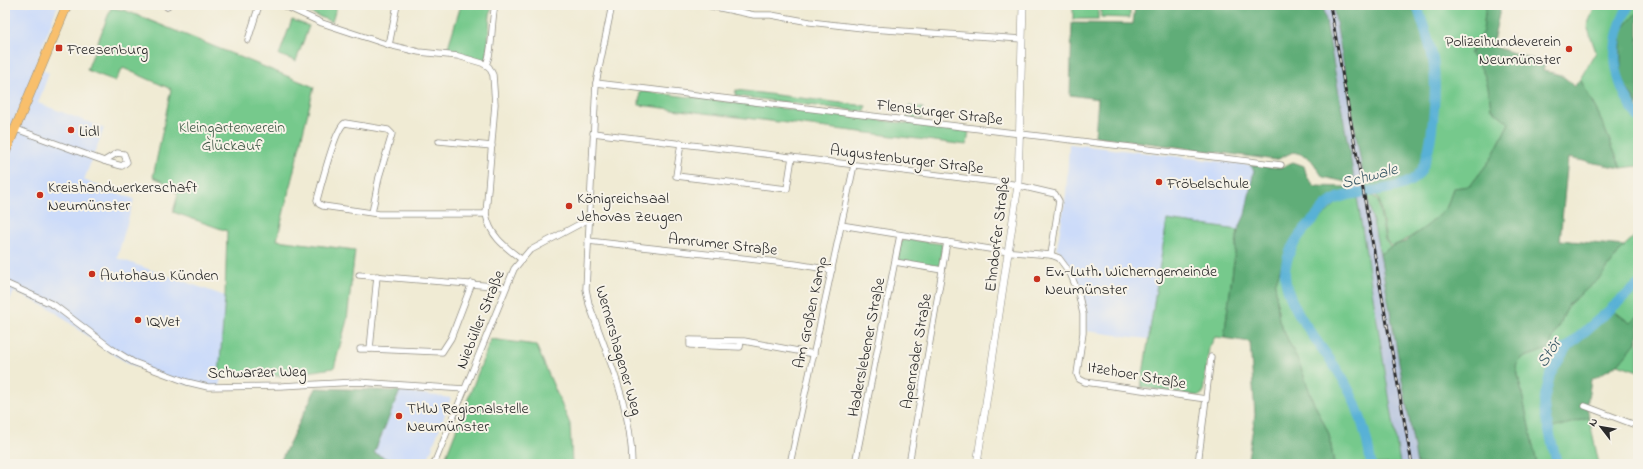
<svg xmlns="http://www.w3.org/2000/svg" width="1643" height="469" font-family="'Indie Flower',sans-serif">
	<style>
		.built { fill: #ccdbf9 }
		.industrial { fill: #b8c5de }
		.green { fill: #76c98c; stroke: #507a5c }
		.forest { fill: #60ad78; stroke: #466c52 }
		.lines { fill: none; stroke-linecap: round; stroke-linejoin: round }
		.river { stroke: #59b1d6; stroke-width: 10 }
		.minor-casing { stroke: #8e8b80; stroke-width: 7 }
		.tertiary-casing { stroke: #8e8b80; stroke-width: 8 }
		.primary-casing { stroke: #8e8b80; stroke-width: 10 }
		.minor { stroke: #fff; stroke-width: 5.5 }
		.tertiary { stroke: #fff; stroke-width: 7 }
		.primary { stroke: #f8bf6c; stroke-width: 9 }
		.rail-casing { stroke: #2b2b2b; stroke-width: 3 }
		.rail { stroke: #f7f3e8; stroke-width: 1.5; stroke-dasharray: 4.5; stroke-linecap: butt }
		.poi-dot { fill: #c8321e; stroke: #f7f3e8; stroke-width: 1.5 }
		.labels { text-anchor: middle; stroke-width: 4; stroke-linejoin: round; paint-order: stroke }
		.poi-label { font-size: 16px; fill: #2b2b2b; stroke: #f7f3e8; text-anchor: start }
		.street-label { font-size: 16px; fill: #2b2b2b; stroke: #f7f3e8 }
		.park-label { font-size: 16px; fill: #425a48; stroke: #f7f3e8 }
		.water-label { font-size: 17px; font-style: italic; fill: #3b5a67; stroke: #f7f3e8 }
	</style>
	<rect width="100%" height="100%" fill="#f7f3e8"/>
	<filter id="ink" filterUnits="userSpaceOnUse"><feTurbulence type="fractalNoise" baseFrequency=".025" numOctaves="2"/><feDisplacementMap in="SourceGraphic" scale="8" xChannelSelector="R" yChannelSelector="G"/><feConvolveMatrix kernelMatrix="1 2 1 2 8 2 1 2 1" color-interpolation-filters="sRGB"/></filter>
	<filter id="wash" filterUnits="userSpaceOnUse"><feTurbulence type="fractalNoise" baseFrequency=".012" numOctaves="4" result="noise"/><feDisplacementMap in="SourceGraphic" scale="16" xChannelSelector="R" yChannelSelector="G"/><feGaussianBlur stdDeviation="0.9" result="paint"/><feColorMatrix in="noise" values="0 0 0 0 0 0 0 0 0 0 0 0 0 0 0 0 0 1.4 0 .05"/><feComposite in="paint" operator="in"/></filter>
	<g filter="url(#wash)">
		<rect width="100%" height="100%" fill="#f0ebd4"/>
		<g class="built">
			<path d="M5,5H58L35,66L49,73L38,103L104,128L84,180L134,199L117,258L225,296L220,390L184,384L132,365L109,352L51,309L14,292L5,310Z"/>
			<path d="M1069,144L1250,165L1254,170L1245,215L1238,230L1167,220L1148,339L1087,331V308L1078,280L1068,262L1057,248L1066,194Z"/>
			<path d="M400,391L451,398L426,464H398L374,453Z"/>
		</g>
		<path class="industrial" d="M1323,5H1333L1366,190L1380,254L1417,464H1400L1357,197Z"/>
		<g class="green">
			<path d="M292,5H337L332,22Z"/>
			<path d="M461,5H492L490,15L487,59L485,61L447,50Z"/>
			<path d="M1101,5H1130V18L1101,17Z"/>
			<path d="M1416,5H1486L1483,31L1470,54C1487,72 1488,84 1491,108L1509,123L1491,159L1470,186L1453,188C1451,194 1450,200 1447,206C1439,220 1407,241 1392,246L1386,240L1379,200L1372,190L1403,184L1417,176L1431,133L1435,89L1433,60Z"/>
			<path d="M1591,5H1638V11L1621,31V79L1638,106V166L1621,168L1599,115L1580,79L1596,52L1587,26L1595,6Z"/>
			<rect x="1073" y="6" width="25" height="13"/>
			<path d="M111,8L124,10L314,87L277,240L355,250L347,320L334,368L279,376H219L225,296L227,231L173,212L178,195L166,183L153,177L171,89L123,68L115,81L87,70Z"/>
			<path d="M292,20L309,26L296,61L279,55Z"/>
			<path d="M736,90L866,106L865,112L735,96Z"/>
			<path d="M640,91L969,131L967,145L639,105Z"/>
			<path d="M909,106L923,108L922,119L907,118Z"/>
			<path d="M1367,194L1375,197L1378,201L1385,240L1391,247L1380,254Z"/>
			<path d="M1357,197L1400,464H1334L1329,434L1313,401L1301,368L1279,321L1275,284L1285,255L1320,219L1339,201Z"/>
			<path d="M1167,220L1238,230L1224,338L1215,337L1209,348L1203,393L1199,396L1141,387Z"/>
			<path d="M1638,233V316L1630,323L1608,308L1546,429L1589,418L1599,464H1537L1516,366L1522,358L1548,349L1569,304L1600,278L1624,246Z"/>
			<path d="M906,239L942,244L940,265L936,267L900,261L898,258L901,242Z"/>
			<path d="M491,339L536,345L570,424L572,464H443Z"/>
			<path d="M1638,340V371L1618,364Z"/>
		</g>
		<g class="forest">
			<path d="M1135,5H1323L1355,184L1323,177C1311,161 1314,157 1293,152L1276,160L1095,136L1098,99L1070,95L1072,23L1133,24Z"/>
			<path d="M1333,5H1417C1422,23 1431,43 1433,61C1436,83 1434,164 1416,177C1402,187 1383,188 1366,191Z"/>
			<path d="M1486,5H1501L1492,46L1545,63L1543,71C1559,74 1563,74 1574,87L1580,79L1599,115L1621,168L1568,158L1560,240L1624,246L1600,278L1569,304L1548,349L1522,358L1516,366L1537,464H1417L1380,254L1392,246L1405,242L1428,225L1447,207L1453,188L1470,186L1491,159L1509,123L1491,108C1488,84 1487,72 1470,54L1483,31Z"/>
			<path d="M1638,11V106L1621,79V31Z"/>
			<path d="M1293,162L1304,166L1307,177L1315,186L1347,187L1351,191L1330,199L1297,233L1285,255L1275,284L1279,321L1301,368L1313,401L1329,434L1334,464H1247L1255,415L1250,342L1224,338L1238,230L1245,215L1254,170L1250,165L1280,168Z"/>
			<path d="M1609,307L1630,323L1638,316V340L1618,364L1591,380L1587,405L1589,418L1546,430C1545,422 1542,413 1542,405C1541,361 1579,334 1609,307Z"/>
			<path d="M316,388L400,391L374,453L398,464H279Z"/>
		</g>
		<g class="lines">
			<g class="river">
				<path d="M1629,5C1607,45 1612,80 1638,117"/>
				<path d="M1371,464C1367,435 1359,407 1344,381C1328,352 1283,306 1285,271C1287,252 1296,238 1309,224C1318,216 1326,202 1338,198C1358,190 1404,192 1418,175C1434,156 1437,85 1433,60C1430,42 1422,23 1417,5"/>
				<path d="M1557,464L1545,414L1544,401L1550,375L1566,348L1638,285"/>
			</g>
		</g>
	</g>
	<g filter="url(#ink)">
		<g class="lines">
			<g class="minor-casing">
				<g id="minor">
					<path d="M283,5L322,23L389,45L419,52L458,56L482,63L489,67L493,75L495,104L486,214C490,236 504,246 521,259"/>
					<path d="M612,5L596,83L586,289L589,304C607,355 632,408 632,464"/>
					<path d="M706,5L754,15H771L810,22L871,29L1022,39"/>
					<path d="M167,7L168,5"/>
					<path d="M248,40L259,5"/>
					<path d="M389,45L397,5"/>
					<path d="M486,64C493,53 491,21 495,5"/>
					<path d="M596,83L1281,165"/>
					<path d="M16,129L107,162L122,166L127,162L124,154L117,153L104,161"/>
					<path d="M593,133L1012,184L1055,194L1059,201L1051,255"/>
					<path d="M439,141L492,146"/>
					<path d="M681,143L676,176L787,189L792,157"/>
					<path d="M372,213L379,177L392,134L388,130L345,123C335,128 321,186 317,200L319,204L323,206L379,214H486"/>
					<path d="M841,225L1002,251L1051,255L1059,258L1070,273L1078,292L1083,314V333L1077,374L1079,379L1085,382L1206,399"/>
					<path d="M588,241L795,264L832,270"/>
					<path d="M895,262L942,270"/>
					<path d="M359,275L506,287"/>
					<path d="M377,276L370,349L442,352L451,338L472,283"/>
					<path d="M5,283L54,305L112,349L133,362L187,382L208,387L281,386L357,382L465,389"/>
					<path d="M741,341L740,347L690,345V340L741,341H744L814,354"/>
					<path d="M360,349H370"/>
					<path d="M1585,406L1638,426"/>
					<path d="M434,464L514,269L529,251L589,219"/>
					<path d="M790,464L854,165"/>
					<path d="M855,464L900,235"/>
					<path d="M909,464L947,242"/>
					<path d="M1198,464L1211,357"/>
				</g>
			</g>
			<g class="tertiary-casing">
				<path id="tertiary" d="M977,464L1018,185L1023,5"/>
			</g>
			<g class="primary-casing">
				<path id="primary" d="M5,153L67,5"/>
			</g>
			<use href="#minor" class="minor"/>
			<use href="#tertiary" class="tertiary"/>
			<use href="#primary" class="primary"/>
			<g class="rail-casing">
				<path id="rail" d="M1330,5L1412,464"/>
			</g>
			<use href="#rail" class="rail"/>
		</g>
	</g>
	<g class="poi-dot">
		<rect x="55" y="44" width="8" height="8" rx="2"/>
		<circle cx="1569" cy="49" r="4"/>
		<circle cx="71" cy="130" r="4"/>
		<circle cx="1159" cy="182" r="4"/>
		<circle cx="40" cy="195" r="4"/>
		<circle cx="569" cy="206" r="4"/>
		<circle cx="92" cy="274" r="4"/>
		<circle cx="1037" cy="279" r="4"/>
		<circle cx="138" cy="320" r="4"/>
		<circle cx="399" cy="416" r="4"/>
	</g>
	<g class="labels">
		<g class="poi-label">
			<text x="1561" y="46" text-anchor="end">Polizeihundeverein<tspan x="1561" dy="18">Neumünster</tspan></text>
			<text x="67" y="54">Freesenburg</text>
			<text x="79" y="136">Lidl</text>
			<text x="1167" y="188">Fröbelschule</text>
			<text x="48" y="192">Kreishandwerkerschaft<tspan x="48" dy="18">Neumünster</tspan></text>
			<text x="577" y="203">Königreichsaal<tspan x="577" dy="18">Jehovas Zeugen</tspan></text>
			<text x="1045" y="276">Ev.-Luth. Wicherngemeinde<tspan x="1045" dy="18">Neumünster</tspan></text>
			<text x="100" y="280">Autohaus Künden</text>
			<text x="146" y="326">IQVet</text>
			<text x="407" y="413">THW Regionalstelle<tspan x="407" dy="18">Neumünster</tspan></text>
		</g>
		<g class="street-label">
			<text transform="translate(940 111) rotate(7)" y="6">Flensburger Straße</text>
			<text transform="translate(907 158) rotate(7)" y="6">Augustenburger Straße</text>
			<text transform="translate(996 234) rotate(-83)" y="6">Ehndorfer Straße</text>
			<text transform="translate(723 243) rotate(6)" y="6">Amrumer Straße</text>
			<text transform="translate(809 312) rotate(-78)" y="6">Am Großen Kamp</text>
			<text transform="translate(479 319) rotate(-68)" y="6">Niebüller Straße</text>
			<text transform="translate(865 347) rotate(-79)" y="6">Haderslebener Straße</text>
			<text transform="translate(620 350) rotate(74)" y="6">Wernershagener Weg</text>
			<text transform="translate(915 351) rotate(-80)" y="6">Apenrader Straße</text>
			<text transform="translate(257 371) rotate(-1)" y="6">Schwarzer Weg</text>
			<text transform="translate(1137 374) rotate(10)" y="6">Itzehoer Straße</text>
		</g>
		<g class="park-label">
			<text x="232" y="132">Kleingartenverein<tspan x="232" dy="18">Glückauf</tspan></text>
		</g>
		<g class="water-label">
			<text transform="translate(1369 175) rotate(-15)" y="6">Schwale</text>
			<text transform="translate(1548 352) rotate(-57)" y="6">Stör</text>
		</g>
	</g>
	<rect width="1643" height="469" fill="none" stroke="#f7f3e8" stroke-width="20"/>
	<g transform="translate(1601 427) rotate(301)" stroke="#f7f3e8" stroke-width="3" paint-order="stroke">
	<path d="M0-3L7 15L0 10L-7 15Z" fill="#2b2b2b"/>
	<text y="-6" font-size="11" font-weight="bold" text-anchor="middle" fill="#2b2b2b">N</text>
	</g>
</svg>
